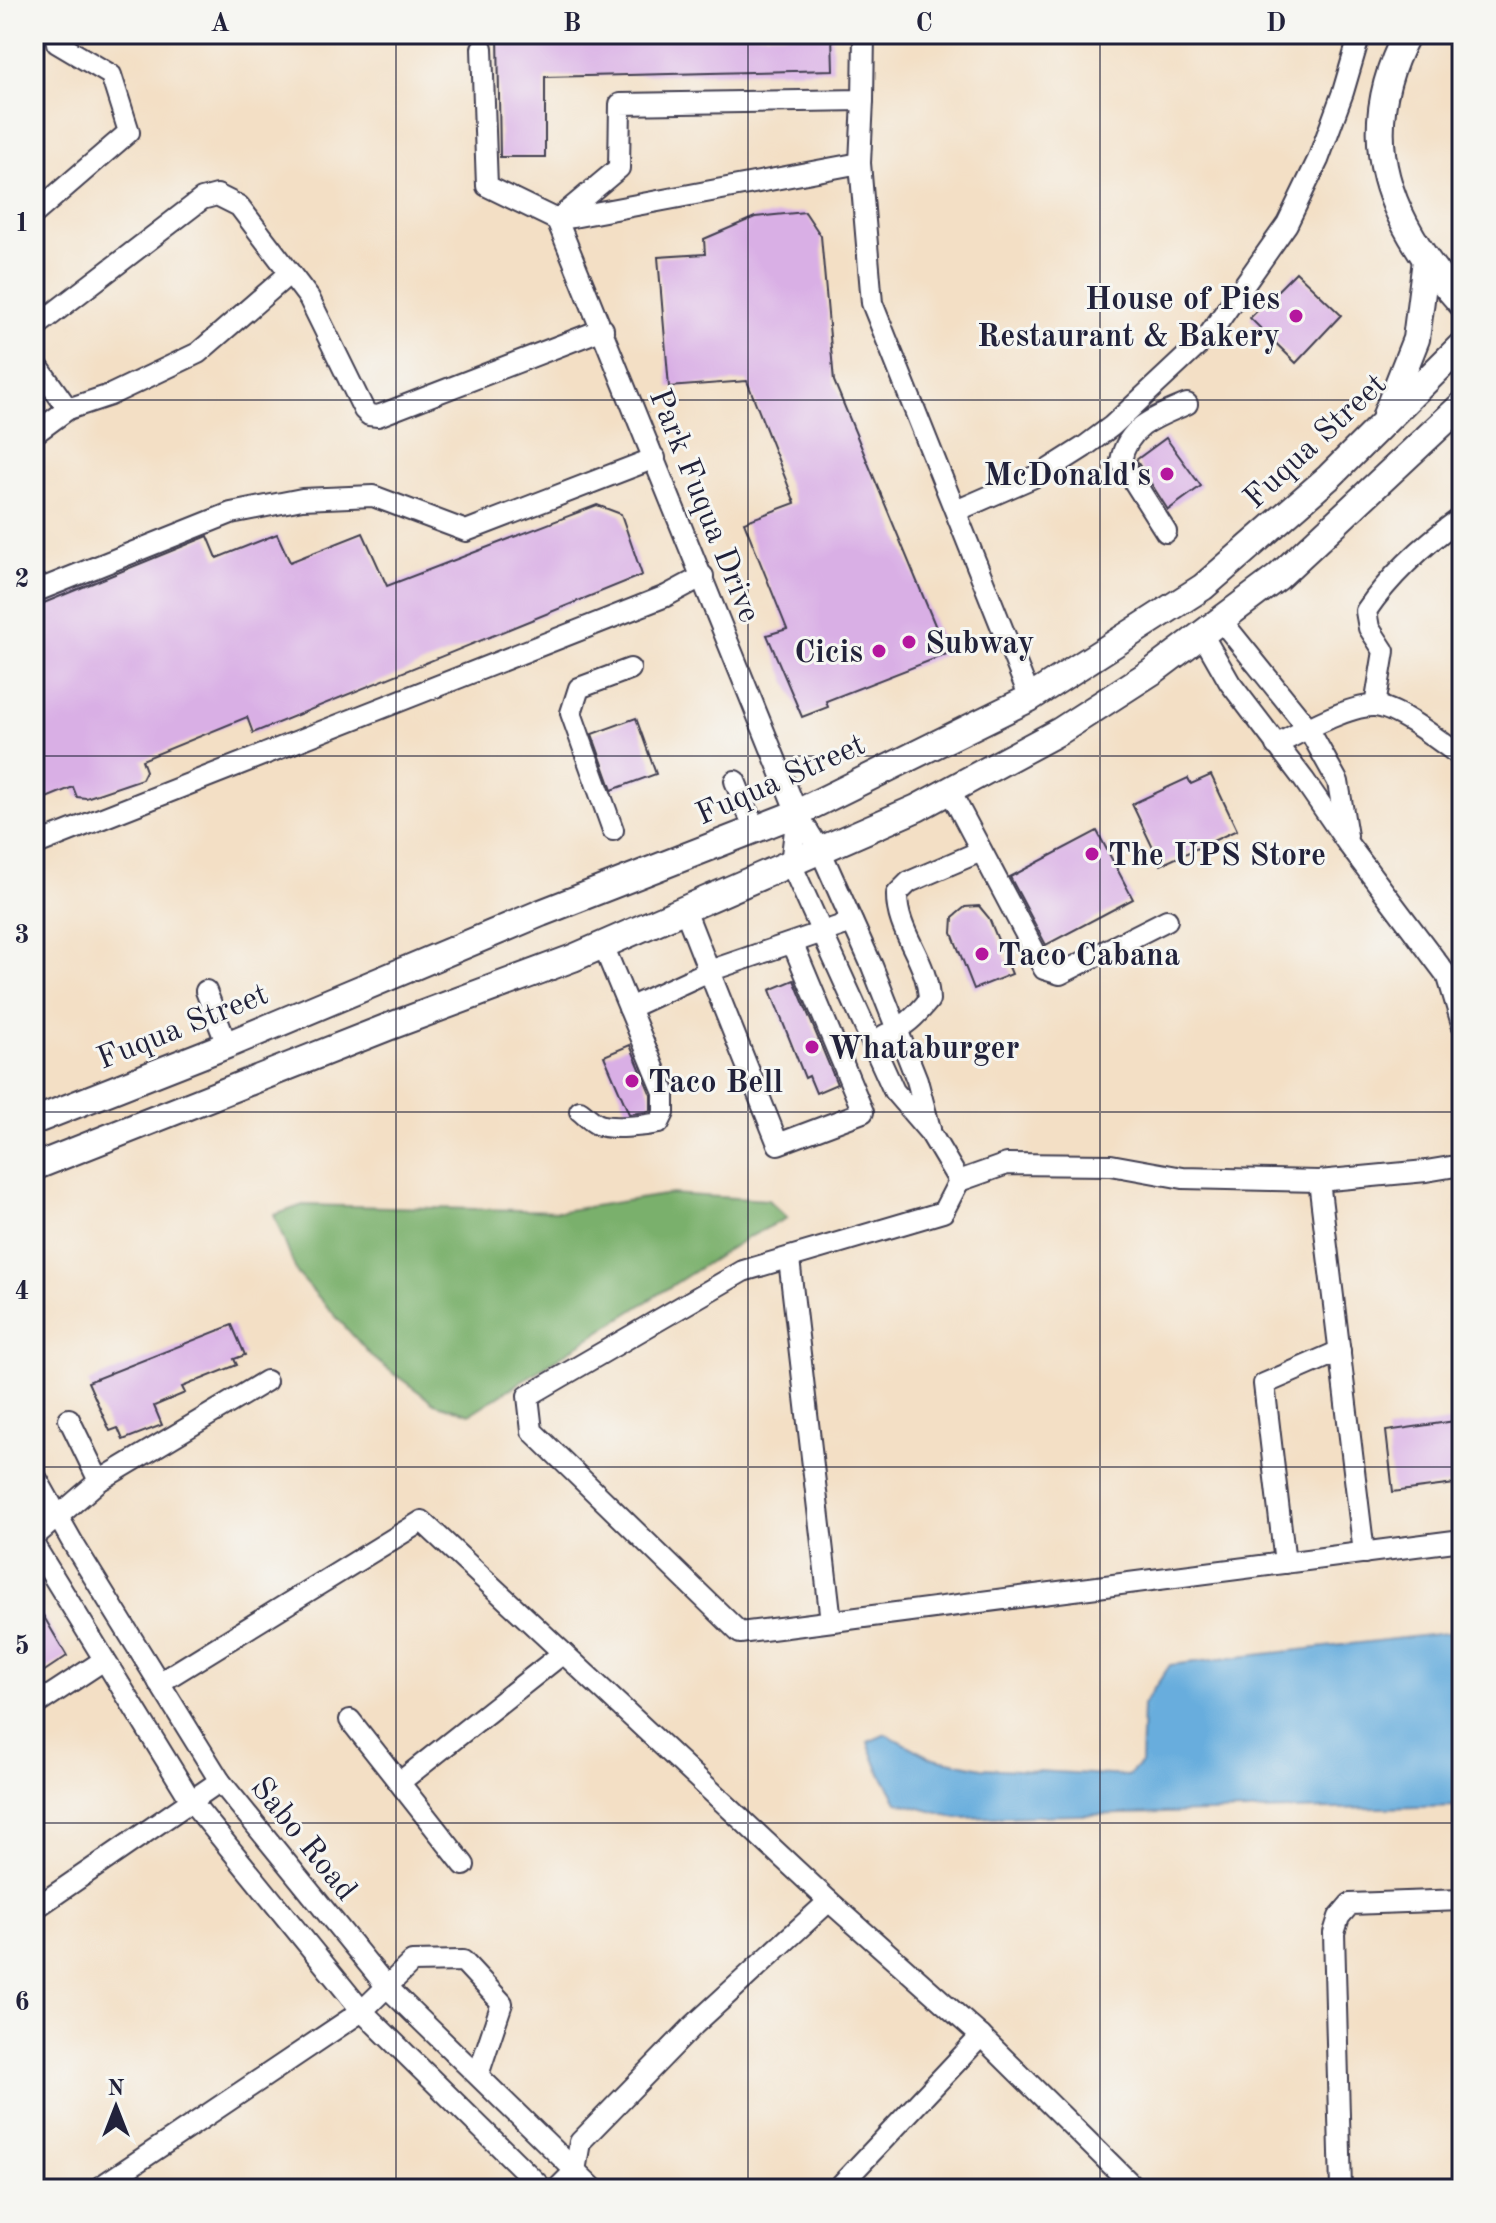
<svg xmlns="http://www.w3.org/2000/svg" width="1496" height="2223" font-family="'Old Standard TT',serif">
	<style>
		.forest { fill: #7ab06c; stroke: #4e6954; stroke-width: 2 }
		.water { fill: #67addd; stroke: #44688c; stroke-width: 2 }
		.building { fill: #d9afe5 }
		.lines { fill: none; stroke-linecap: round; stroke-linejoin: round }
		.minor-casing { stroke: #413e50; stroke-width: 24 }
		.major-casing { stroke: #413e50; stroke-width: 30 }
		.minor { stroke: #fff; stroke-width: 20 }
		.major { stroke: #fff; stroke-width: 26 }
		.grid { fill: none; stroke: #22223b; stroke-width: 2; stroke-opacity: 0.55 }
		.poi-dot { fill: #b5179e; stroke: #f6f6f2; stroke-width: 3 }
		.labels { text-anchor: middle; stroke-width: 6; stroke-linejoin: round; paint-order: stroke }
		.poi-label { font-size: 32px; font-weight: bold; fill: #22223b; stroke: #f6f6f2; text-anchor: start }
		.street-label { font-size: 32px; fill: #22223b; stroke: #f6f6f2 }
		.neatline { fill: none; stroke: #22223b; stroke-width: 3 }
		.grid-label { font-size: 26px; text-anchor: middle; font-weight: bold; fill: #22223b }
	</style>
	<rect width="100%" height="100%" fill="#f6f6f2"/>
	<filter id="ink" filterUnits="userSpaceOnUse"><feTurbulence type="fractalNoise" baseFrequency=".0125" numOctaves="2"/><feDisplacementMap in="SourceGraphic" scale="16" xChannelSelector="R" yChannelSelector="G"/><feConvolveMatrix kernelMatrix="1 2 1 2 8 2 1 2 1" color-interpolation-filters="sRGB"/></filter>
	<filter id="wash" filterUnits="userSpaceOnUse"><feTurbulence type="fractalNoise" baseFrequency=".006" numOctaves="4" result="noise"/><feDisplacementMap in="SourceGraphic" scale="32" xChannelSelector="R" yChannelSelector="G"/><feGaussianBlur stdDeviation="1.8" result="paint"/><feColorMatrix in="noise" values="0 0 0 0 0 0 0 0 0 0 0 0 0 0 0 0 0 1.4 0 .05"/><feComposite in="paint" operator="in"/></filter>
	<g filter="url(#wash)">
		<rect width="100%" height="100%" fill="#f3dfc5"/>
		<path class="forest" d="M670,1194L768,1200L787,1218L745,1239L470,1414L434,1403L373,1358L297,1273L274,1215L303,1205L562,1211Z"/>
		<path class="water" d="M1462,1631V1806L957,1818L897,1802L878,1768L868,1742L886,1734L929,1757L982,1768L1128,1776L1141,1763L1143,1705L1170,1665Z"/>
		<g id="blocks">
			<g class="building">
				<path d="M498,34H832L833,70L545,77V157H500Z"/>
				<path d="M805,212L821,236L834,381L947,654L826,701L828,707L802,717L767,635L787,629L744,522L795,503L747,381L669,387L658,257L705,254L704,239L755,217Z"/>
				<path d="M1296,272L1341,315L1296,363L1250,318Z"/>
				<path d="M1166,438L1201,486L1168,510L1136,460Z"/>
				<path d="M597,505L621,514L642,575L253,733L247,717L142,760L146,771L142,779L86,798L77,797L73,787L34,803V607L208,536L217,558L277,534L290,562L363,533L387,586Z"/>
				<path d="M636,718L656,774L612,790L592,734Z"/>
				<path d="M1211,775L1237,830L1161,865L1132,804L1188,778L1191,784Z"/>
				<path d="M1097,831L1133,899L1046,945L1010,877Z"/>
				<path d="M979,906L989,918L1012,974L974,989L952,933L953,917L965,907Z"/>
				<path d="M794,980L837,1084L816,1093L809,1076L805,1078L770,990Z"/>
				<path d="M630,1045L651,1095V1110L646,1112L629,1114L604,1056Z"/>
				<path d="M232,1325L245,1355L234,1359L237,1365L182,1387L185,1393L154,1406L162,1425L123,1440L118,1428L110,1431L88,1382Z"/>
				<path d="M1462,1420V1483L1393,1492L1386,1431Z"/>
				<path d="M34,1600L67,1656L34,1678Z"/>
			</g>
		</g>
	</g>
	<g filter="url(#ink)">
		<use href="#blocks" fill-opacity="0" stroke="#413e50" stroke-width="2"/>
		<g class="lines">
			<g class="minor-casing">
				<g id="minor">
					<path d="M864,34L863,100L620,104L619,168L557,220L797,813L821,852L872,966L917,1080L930,1129"/>
					<path d="M482,48L487,186L557,220L860,163L872,303L1030,698"/>
					<path d="M860,163L863,100"/>
					<path d="M34,214L129,132L111,75L57,43L56,34"/>
					<path d="M34,328L202,199L217,195L239,206L290,273L309,298L364,410L369,415L378,416L603,329"/>
					<path d="M34,361L68,409"/>
					<path d="M34,434L68,409L110,395L198,353L290,273"/>
					<path d="M956,511L1043,473L1084,447L1112,426L1209,335L1287,224L1318,160L1343,92L1360,34"/>
					<path d="M1166,532L1121,461C1127,426 1158,416 1187,404"/>
					<path d="M34,592L231,513L302,499L373,496L466,531L655,458"/>
					<path d="M1221,620L1308,728L1338,782L1347,836"/>
					<path d="M1202,634L1230,683L1304,780L1348,844L1448,977L1462,1024"/>
					<path d="M1375,706L1384,651L1369,628L1366,611C1391,574 1426,543 1462,517"/>
					<path d="M1276,745C1299,733 1350,704 1375,706C1399,708 1442,743 1462,757"/>
					<path d="M735,781L755,830"/>
					<path d="M950,791L1044,969L1060,974L1167,920"/>
					<path d="M797,813L791,864L894,1091L931,1134L959,1181L943,1212L743,1271L528,1396L532,1431L740,1633L1462,1540"/>
					<path d="M613,830L571,713L579,688L630,669"/>
					<path d="M34,845L666,596L703,576"/>
					<path d="M793,944L863,1112L778,1144L709,971L852,922"/>
					<path d="M206,991L227,1045"/>
					<path d="M629,1008L709,971L685,910"/>
					<path d="M885,1035C904,1028 916,1016 929,1000C928,959 896,933 897,894L909,882L981,851"/>
					<path d="M580,1111C585,1115 591,1121 597,1124C610,1130 644,1126 659,1123L664,1113V1092L603,945"/>
					<path d="M959,1181L1007,1164L1111,1165L1183,1178L1319,1181L1426,1171L1462,1165"/>
					<path d="M1319,1181L1364,1553"/>
					<path d="M789,1259L831,1621"/>
					<path d="M69,1419L99,1481"/>
					<path d="M34,1474L74,1545L220,1781L387,1987L594,2189"/>
					<path d="M34,1537L99,1481L266,1381"/>
					<path d="M34,1545L192,1802L362,2011L543,2189"/>
					<path d="M1285,1563L1264,1384L1340,1351"/>
					<path d="M159,1683L422,1521L829,1901L981,2036L1136,2189"/>
					<path d="M34,1706L104,1660"/>
					<path d="M350,1720L464,1865"/>
					<path d="M400,1782L563,1653"/>
					<path d="M34,1909L220,1781"/>
					<path d="M97,2189L362,2011L412,1962L463,1961L502,2003L478,2075"/>
					<path d="M557,2189L575,2171L580,2142L694,2025L829,1901"/>
					<path d="M837,2189L981,2036"/>
					<path d="M1341,2189L1334,1933L1339,1917L1350,1904L1462,1900"/>
				</g>
			</g>
			<g class="major-casing">
				<g id="major">
					<path d="M1407,34C1352,137 1389,223 1462,304"/>
					<path d="M1386,415L1416,339L1426,260"/>
					<path d="M34,1121L227,1045L541,913L797,813L1030,698L1203,587L1329,477L1462,345"/>
					<path d="M34,1167L388,1027L573,958L917,808L1060,731L1153,671L1278,577L1462,405"/>
				</g>
			</g>
			<use href="#minor" class="minor"/>
			<use href="#major" class="major"/>
		</g>
	</g>
	<path class="grid" d="M396,34V2189M748,34V2189M1100,34V2189M34,400H1462M34,756H1462M34,1112H1462M34,1467H1462M34,1823H1462"/>
	<g class="poi-dot">
		<circle cx="1296" cy="316" r="8"/>
		<circle cx="1167" cy="474" r="8"/>
		<circle cx="909" cy="642" r="8"/>
		<circle cx="879" cy="651" r="8"/>
		<circle cx="1092" cy="854" r="8"/>
		<circle cx="982" cy="954" r="8"/>
		<circle cx="812" cy="1047" r="8"/>
		<circle cx="632" cy="1081" r="8"/>
	</g>
	<g class="labels">
		<g class="poi-label">
			<text x="1280" y="309" text-anchor="end">House of Pies<tspan x="1280" dy="37">Restaurant &amp; Bakery</tspan></text>
			<text x="1151" y="485" text-anchor="end">McDonald's</text>
			<text x="925" y="653">Subway</text>
			<text x="863" y="662" text-anchor="end">Cicis</text>
			<text x="1108" y="865">The UPS Store</text>
			<text x="998" y="965">Taco Cabana</text>
			<text x="828" y="1058">Whataburger</text>
			<text x="648" y="1092">Taco Bell</text>
		</g>
		<g class="street-label">
			<text transform="translate(1314 440) rotate(-43)" y="11">Fuqua Street</text>
			<text transform="translate(706 505) rotate(68)" y="11">Park Fuqua Drive</text>
			<text transform="translate(780 778) rotate(-24)" y="11">Fuqua Street</text>
			<text transform="translate(182 1025) rotate(-22)" y="11">Fuqua Street</text>
			<text transform="translate(305 1838) rotate(51)" y="11">Sabo Road</text>
		</g>
	</g>
	<rect width="1496" height="2223" fill="none" stroke="#f6f6f2" stroke-width="88"/>
	<g transform="translate(116 2107)" stroke="#f6f6f2" stroke-width="6" paint-order="stroke">
	<path d="M0-6L14 30L0 20L-14 30Z" fill="#22223b"/>
	<text y="-12" font-size="22" font-weight="bold" text-anchor="middle" fill="#22223b">N</text>
	</g>
	<rect x="44" y="44" width="1408" height="2135" class="neatline"/>
	<g class="grid-label">
		<text x="220" y="31">A</text>
		<text x="572" y="31">B</text>
		<text x="924" y="31">C</text>
		<text x="1276" y="31">D</text>
		<text x="22" y="231">1</text>
		<text x="22" y="587">2</text>
		<text x="22" y="943">3</text>
		<text x="22" y="1299">4</text>
		<text x="22" y="1654">5</text>
		<text x="22" y="2010">6</text>
	</g>
</svg>
